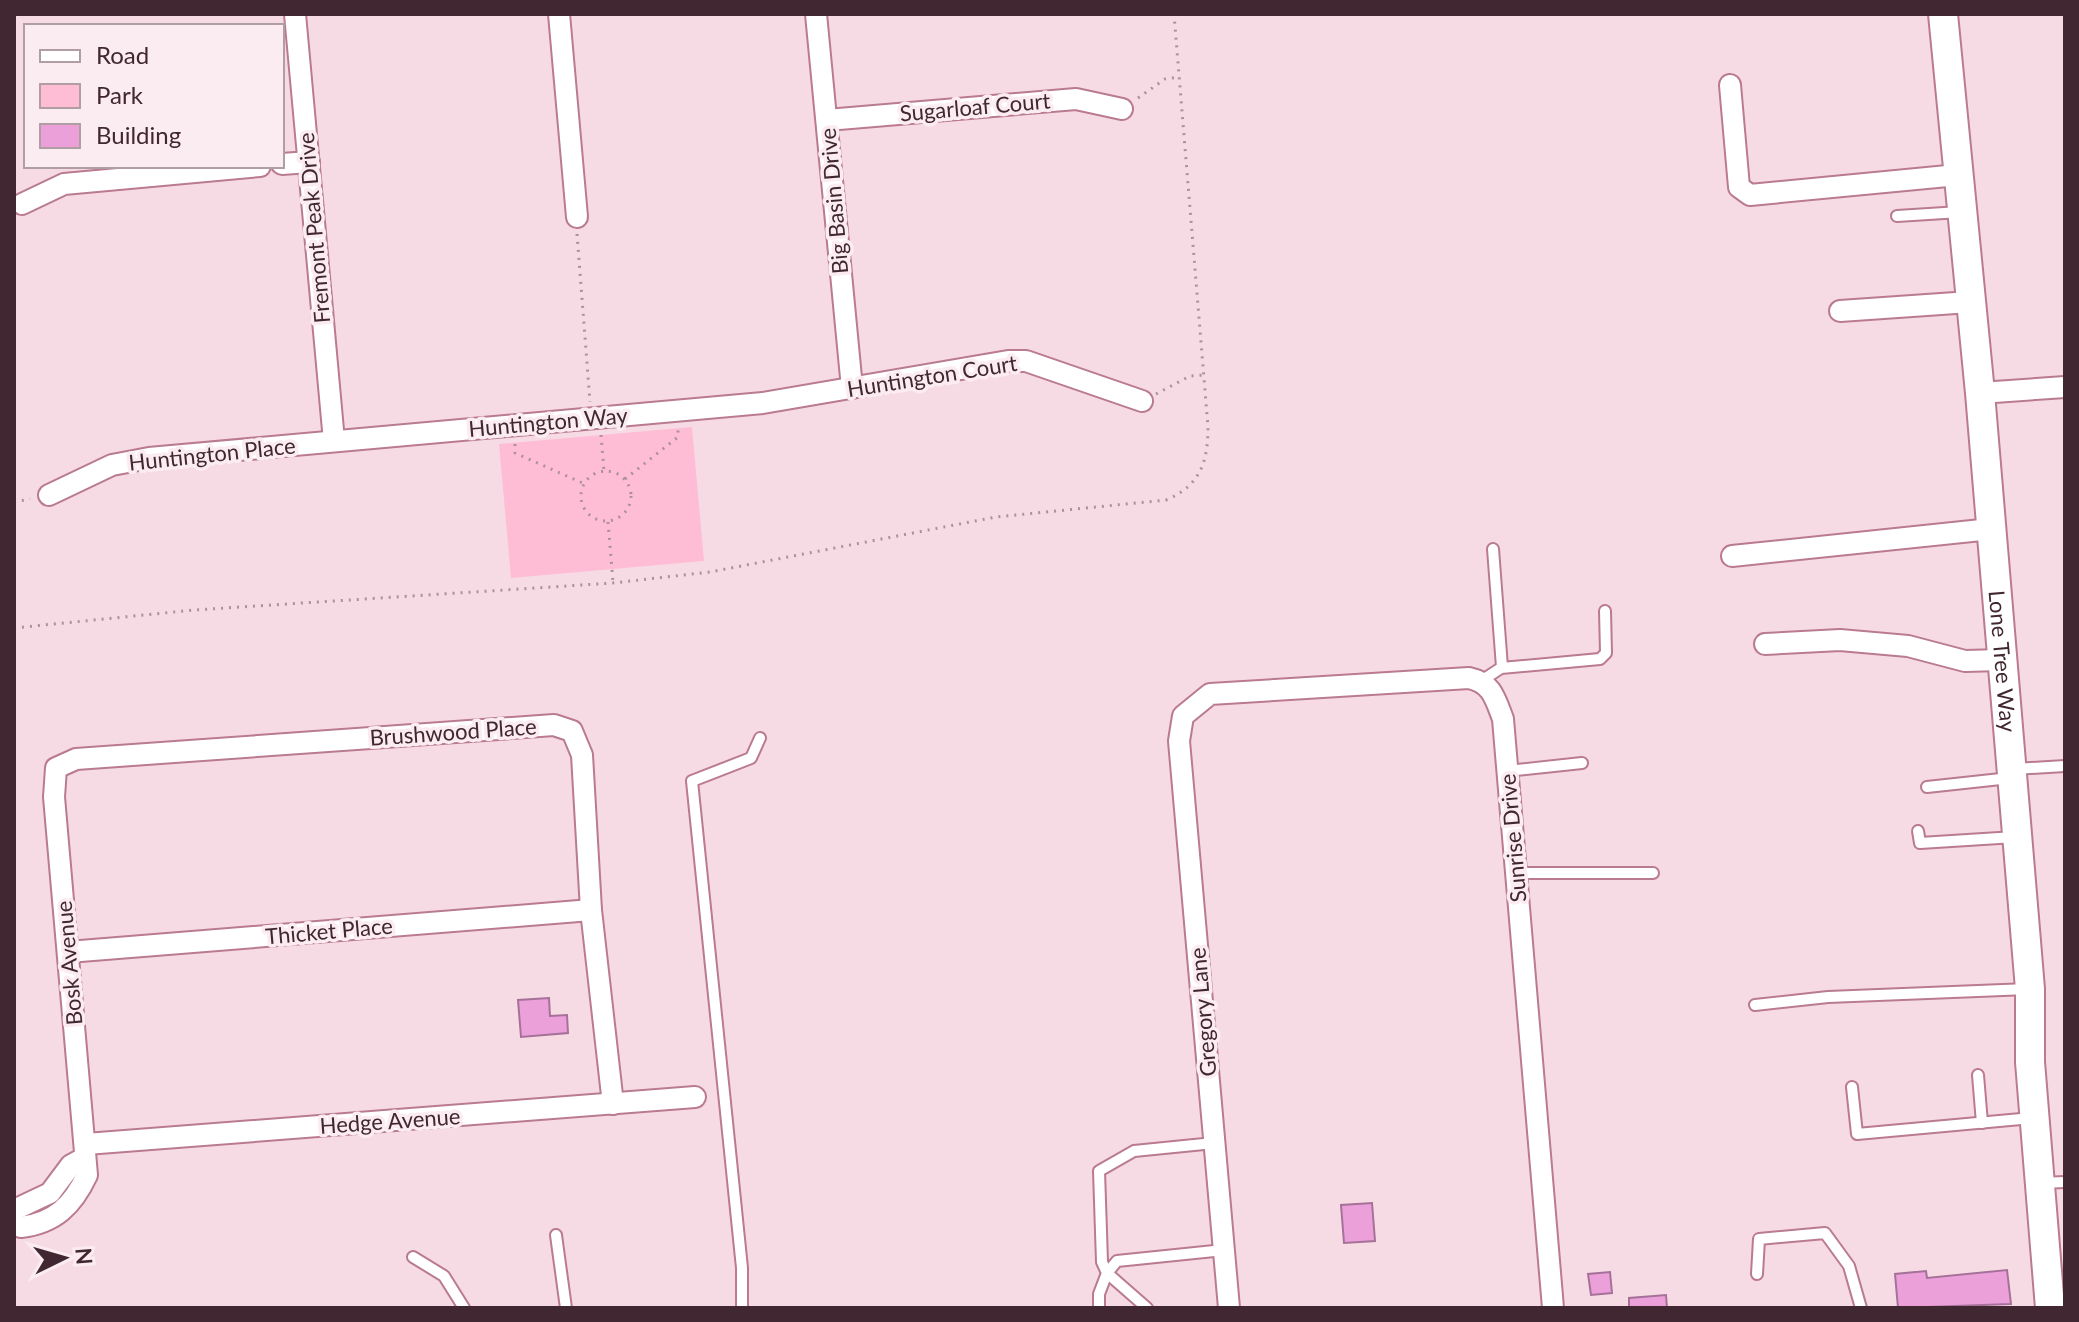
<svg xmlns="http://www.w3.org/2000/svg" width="2079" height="1322" font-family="Lato,sans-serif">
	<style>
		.green { fill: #febdd5 }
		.building { fill: #eca0da; stroke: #a57199; stroke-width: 2 }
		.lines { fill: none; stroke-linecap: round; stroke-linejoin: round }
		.lane-casing { stroke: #b97a92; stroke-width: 14 }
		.street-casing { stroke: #b97a92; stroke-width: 24 }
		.secondary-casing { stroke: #b97a92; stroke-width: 32 }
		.path { stroke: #ac919b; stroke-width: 3; stroke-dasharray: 2 6; stroke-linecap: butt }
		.lane { stroke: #fff; stroke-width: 10 }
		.street { stroke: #fff; stroke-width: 20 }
		.secondary { stroke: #fff; stroke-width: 28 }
		.labels { text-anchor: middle; stroke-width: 7; stroke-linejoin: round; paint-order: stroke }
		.street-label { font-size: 22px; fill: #412731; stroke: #fbecf1 }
	</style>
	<rect width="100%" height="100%" fill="#f7dbe4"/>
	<path class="green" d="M692,427L704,561L511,578L499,444Z"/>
	<g class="building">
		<path d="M549,998L550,1016L567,1015L568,1033L521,1037L518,1000Z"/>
		<path d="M1372,1203L1375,1241L1344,1243L1341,1205Z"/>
		<path d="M2007,1270L2011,1304L1898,1308L1895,1274L1926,1271L1927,1278Z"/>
		<path d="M1610,1272L1612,1293L1591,1295L1588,1274Z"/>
		<path d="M1666,1295L1667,1308H1629V1298Z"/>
	</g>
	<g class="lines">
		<g class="lane-casing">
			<g id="lane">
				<path d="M1897,216L1960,212"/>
				<path d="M1493,549L1502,667"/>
				<path d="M1481,681L1501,668L1600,659L1606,653L1605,611"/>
				<path d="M2015,769L2065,766"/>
				<path d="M1507,771L1582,763"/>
				<path d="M1927,787L2010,778"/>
				<path d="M1918,831L1920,843L2015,837"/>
				<path d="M1516,873H1653"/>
				<path d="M1755,1005L1828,997L2028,989"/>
				<path d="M1978,1075L1982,1123"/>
				<path d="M1852,1087L1857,1134L2032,1118"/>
				<path d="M2042,1183L2065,1182"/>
				<path d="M556,1235L566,1308"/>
				<path d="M413,1257L444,1276L464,1308"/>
				<path d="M1757,1274L1759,1239L1825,1233L1849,1266L1861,1308"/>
				<path d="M742,1308V1268L692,781L751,758L760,738"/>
				<path d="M1099,1308V1294L1107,1273L1102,1262L1099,1171L1134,1151L1214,1143"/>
				<path d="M1147,1308L1107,1273L1117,1261L1224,1250"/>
			</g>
		</g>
		<g class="street-casing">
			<g id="street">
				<path d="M295,14L334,441"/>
				<path d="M559,14L577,217"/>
				<path d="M816,14L852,388"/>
				<path d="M1730,85L1739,187L1750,195L1958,175"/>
				<path d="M827,120L1076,99L1122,109"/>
				<path d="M282,164L309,162"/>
				<path d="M22,204L64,184L260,166"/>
				<path d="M1840,311L1970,302"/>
				<path d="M1980,393L2065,387"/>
				<path d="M49,495L112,465L149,458L763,403L1008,361H1026L1142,401"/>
				<path d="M1732,556L1991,529"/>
				<path d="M1765,644L1840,640L1908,646L1965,661L2001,660"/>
				<path d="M68,952L591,910"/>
				<path d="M86,1144L695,1097"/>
				<path d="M14,1210L50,1193L71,1165L84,1158"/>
				<path d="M14,1223L21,1227C55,1223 73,1205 87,1175L54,797L56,768L76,759L554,725L572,731L582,755L591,910L613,1104"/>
				<path d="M1229,1308L1179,741L1183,716L1210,694L1469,678C1492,683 1495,698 1503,719L1553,1308"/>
			</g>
		</g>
		<g class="secondary-casing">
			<g id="secondary">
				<path id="s1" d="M1943,14L1980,393L2030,989V1062L2050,1308"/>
			</g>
		</g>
		<g class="path">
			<path d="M1138,98L1165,79L1180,77"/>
			<path d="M577,234L590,402"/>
			<path d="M1156,394L1190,376L1204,375"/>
			<path d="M601,435L604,471"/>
			<path d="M515,444V453L585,484"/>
			<circle cx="606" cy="496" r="25"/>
			<path d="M625,479L678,437V429"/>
			<path d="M14,502L30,499"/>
			<path d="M608,522L613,582"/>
			<path d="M14,628L194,610L613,583L710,572L996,517L1166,500C1200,486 1208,462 1208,427L1174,14"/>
		</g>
		<use href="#lane" class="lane"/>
		<use href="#street" class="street"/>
		<use href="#secondary" class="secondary"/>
	</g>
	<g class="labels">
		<g class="street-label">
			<text transform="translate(975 107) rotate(-5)" y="8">Sugarloaf Court</text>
			<text transform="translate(834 201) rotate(-95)" y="8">Big Basin Drive</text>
			<text transform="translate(314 228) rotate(-95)" y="8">Fremont Peak Drive</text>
			<text transform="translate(932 376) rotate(-9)" y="8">Huntington Court</text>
			<text transform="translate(548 422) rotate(-5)" y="8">Huntington Way</text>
			<text transform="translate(212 454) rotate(-6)" y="8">Huntington Place</text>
			<text dy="8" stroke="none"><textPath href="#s1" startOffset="650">Lone Tree Way</textPath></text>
			<text transform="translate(453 732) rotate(-4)" y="8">Brushwood Place</text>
			<text transform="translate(1513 838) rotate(-95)" y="8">Sunrise Drive</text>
			<text transform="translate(329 931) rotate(-5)" y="8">Thicket Place</text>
			<text transform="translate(69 963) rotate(-95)" y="8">Bosk Avenue</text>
			<text transform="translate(1203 1012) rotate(-95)" y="8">Gregory Lane</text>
			<text transform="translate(390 1121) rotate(-4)" y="8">Hedge Avenue</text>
		</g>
	</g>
	<rect width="2079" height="1322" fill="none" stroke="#412731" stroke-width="32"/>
	<rect x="24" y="24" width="260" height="144" fill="#fbecf1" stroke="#b19da4" stroke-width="2"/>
	<rect x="40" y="50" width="40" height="12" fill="#ffffff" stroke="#b19da4" stroke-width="2"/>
	<text x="96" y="64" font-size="24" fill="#412731">Road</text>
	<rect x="40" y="84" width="40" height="24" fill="#febdd5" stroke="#b19da4" stroke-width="2"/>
	<text x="96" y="104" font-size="24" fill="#412731">Park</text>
	<rect x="40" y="124" width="40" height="24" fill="#eca0da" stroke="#b19da4" stroke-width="2"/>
	<text x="96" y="144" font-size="24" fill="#412731">Building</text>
	<g transform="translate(64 1258) rotate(85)" stroke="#fbecf1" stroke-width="6" paint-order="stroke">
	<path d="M0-6L14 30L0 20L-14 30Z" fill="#412731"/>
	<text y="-12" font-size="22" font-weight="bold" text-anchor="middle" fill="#412731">N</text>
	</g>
</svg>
